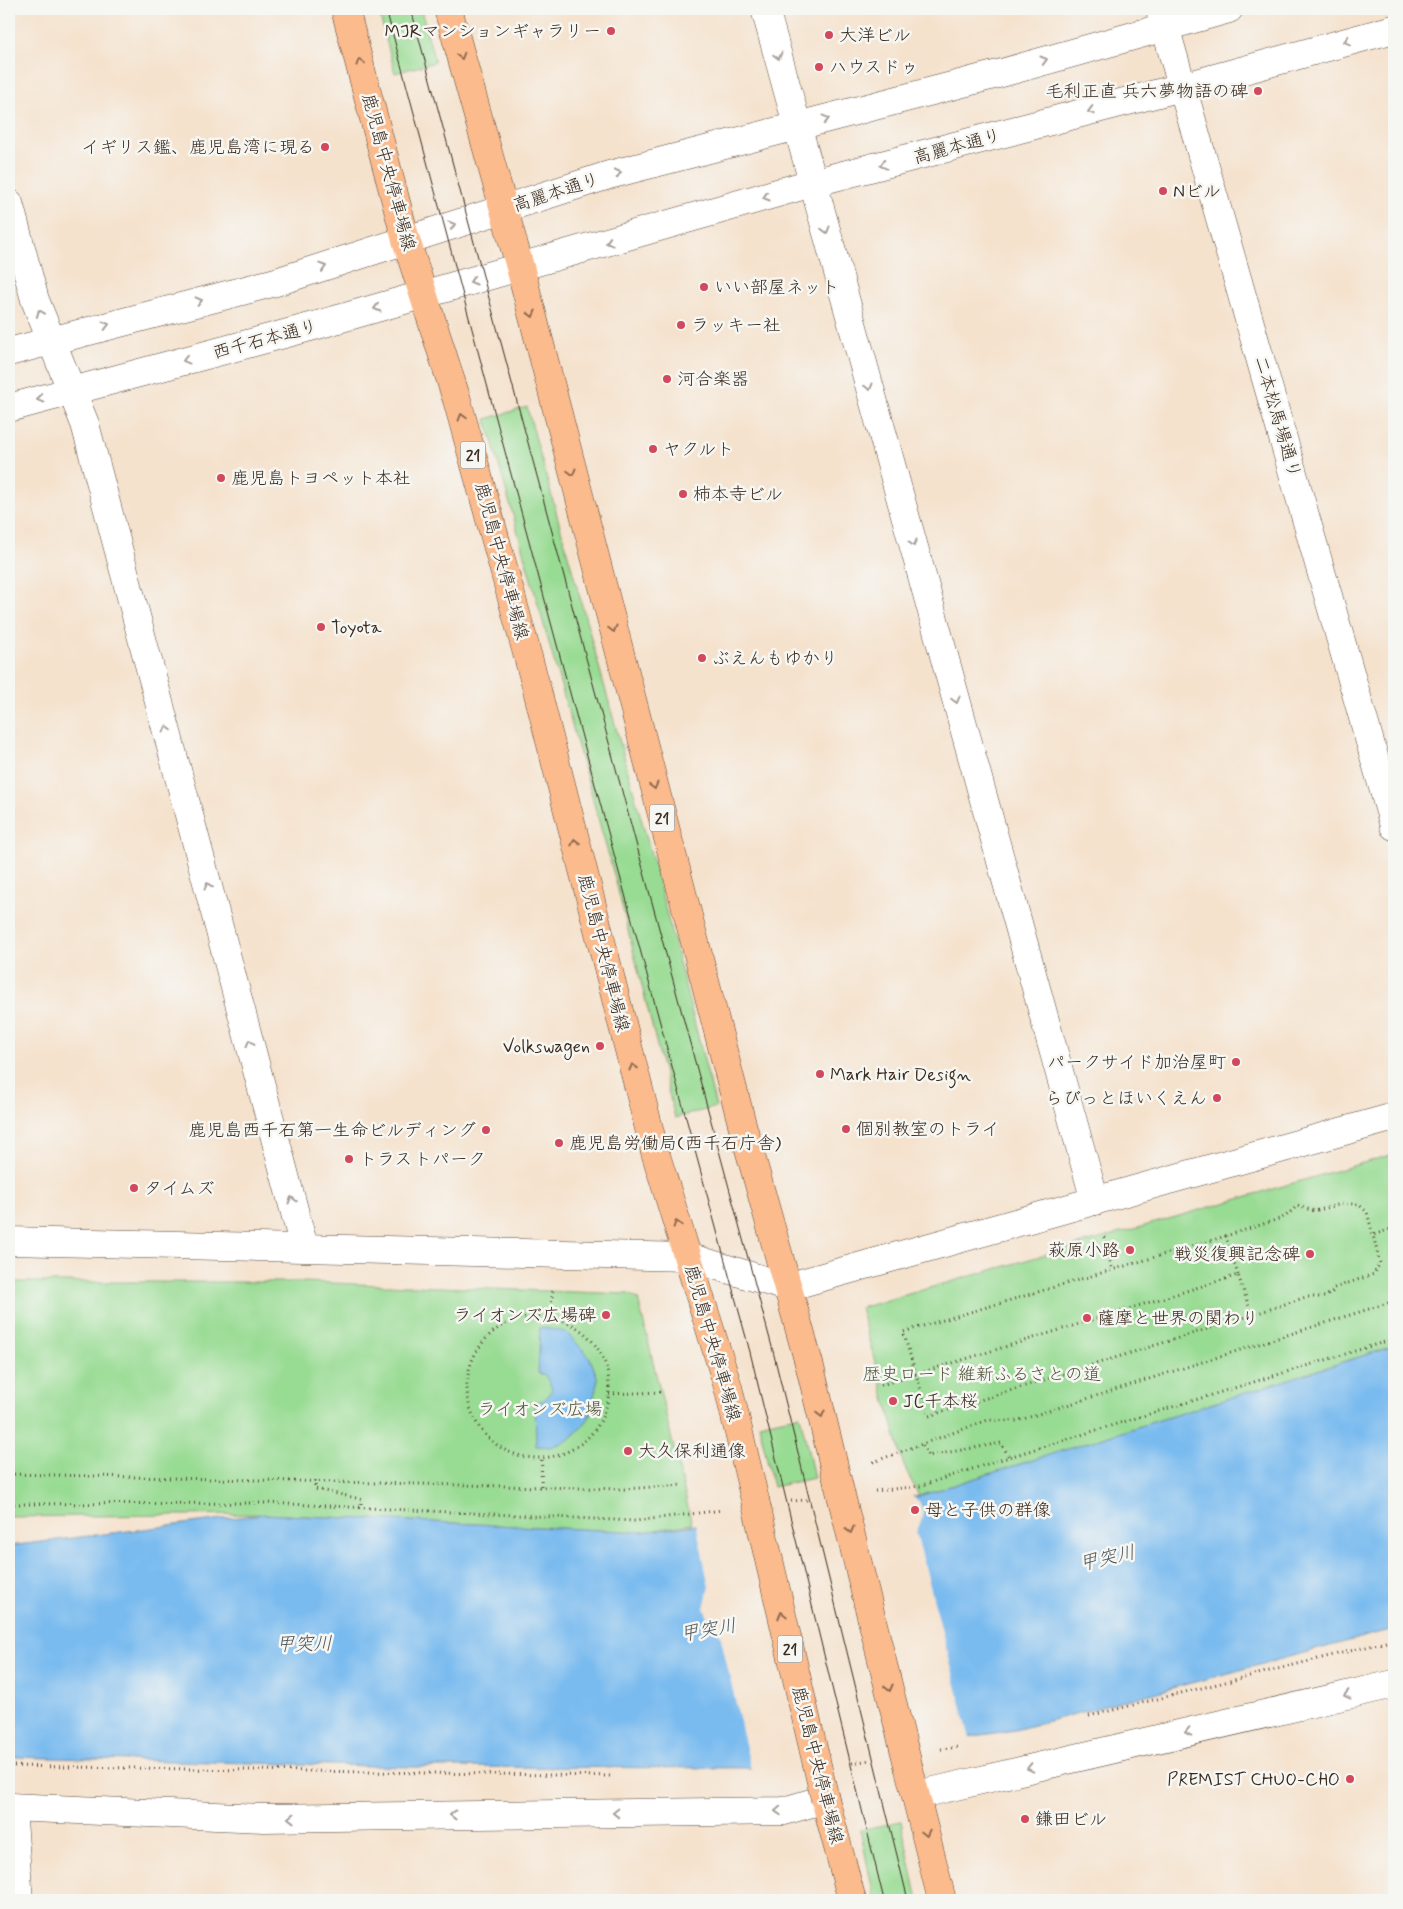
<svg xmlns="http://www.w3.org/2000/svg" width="1403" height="1909" font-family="Mynerve,'Klee One',sans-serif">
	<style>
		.green { fill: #98db93; stroke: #6a8258 }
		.water { fill: #7abbef; stroke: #5a7286 }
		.pier { fill: #f5e2cd }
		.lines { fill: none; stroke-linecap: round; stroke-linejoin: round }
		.minor-casing { stroke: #574638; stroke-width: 29 }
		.tertiary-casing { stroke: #574638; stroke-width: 29 }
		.primary-casing { stroke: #574638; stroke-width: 29 }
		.path { stroke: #574638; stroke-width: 3; stroke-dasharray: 1 4; stroke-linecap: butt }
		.minor { stroke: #fff; stroke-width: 28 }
		.tertiary { stroke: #fff; stroke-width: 28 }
		.primary { stroke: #fbbb8d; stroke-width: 28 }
		.tram { stroke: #3b2a1e; stroke-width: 1 }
		.primary-bridge-casing { stroke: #574638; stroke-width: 29; stroke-linecap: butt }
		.primary-bridge { stroke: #fbbb8d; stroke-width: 28 }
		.oneway { stroke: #a79f9a }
		.oneway2 { stroke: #916b50 }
		.poi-dot { fill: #d1495b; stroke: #f6f6f2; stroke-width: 2 }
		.labels { text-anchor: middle; stroke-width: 5; stroke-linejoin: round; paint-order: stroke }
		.shield { fill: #f6f6f2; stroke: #73675e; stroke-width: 1 }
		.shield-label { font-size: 16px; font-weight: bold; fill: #3b2a1e }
		.poi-label { font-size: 18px; fill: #3b2a1e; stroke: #f6f6f2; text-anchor: start }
		.street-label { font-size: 18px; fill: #3b2a1e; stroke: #f6f6f2 }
		.park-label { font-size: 18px; fill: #52563b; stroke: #f6f6f2 }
		.water-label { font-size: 19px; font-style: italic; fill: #4e565d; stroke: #f6f6f2 }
	</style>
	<rect width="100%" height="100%" fill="#f6f6f2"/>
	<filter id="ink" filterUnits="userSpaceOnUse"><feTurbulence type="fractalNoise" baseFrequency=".02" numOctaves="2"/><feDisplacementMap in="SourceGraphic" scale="10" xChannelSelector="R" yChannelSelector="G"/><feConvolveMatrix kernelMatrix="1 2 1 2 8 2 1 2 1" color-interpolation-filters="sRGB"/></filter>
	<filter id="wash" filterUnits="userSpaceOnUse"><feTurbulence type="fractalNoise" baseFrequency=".0096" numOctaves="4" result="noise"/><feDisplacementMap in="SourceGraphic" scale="20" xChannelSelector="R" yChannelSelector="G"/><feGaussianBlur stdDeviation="1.12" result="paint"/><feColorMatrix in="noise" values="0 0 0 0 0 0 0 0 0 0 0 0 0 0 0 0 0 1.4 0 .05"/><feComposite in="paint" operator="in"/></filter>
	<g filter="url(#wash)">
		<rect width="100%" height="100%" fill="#f5e2cd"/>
		<g class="green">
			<path d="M378,9H421L435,62L395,73Z"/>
			<path d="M527,407L656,872L716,1107L675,1118L616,882L486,419Z"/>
			<path d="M1394,1154V1346L919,1496L904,1466L860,1308Z"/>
			<path d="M9,1282H302L629,1294L638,1299L692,1524L643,1532L263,1514L9,1517Z"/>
			<path d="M800,1415L814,1478L773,1487L759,1424Z"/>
			<path d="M901,1821L918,1900H875L860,1830Z"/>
		</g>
		<g class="water">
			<path d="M540,1327L566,1332L589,1356L598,1379L589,1418L581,1428L567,1441L550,1447L536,1446L535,1402C544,1402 549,1397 552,1388L545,1375L538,1373Z"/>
			<path d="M1394,1346V1629L1015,1730L763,1768L413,1767L9,1757V1546L263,1514L643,1532L919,1496Z"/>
		</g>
		<path class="pier" d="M910,1495L919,1501L923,1511L921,1522L916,1532L970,1739L764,1770H751L720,1634L712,1627L704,1608L709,1587L696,1523Z"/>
	</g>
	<g filter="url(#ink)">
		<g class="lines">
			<g class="minor-casing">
				<g id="minor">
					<path d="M765,9L1095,1201"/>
					<path d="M9,203L35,300L85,424L304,1247"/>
					<path d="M917,1795L1394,1684"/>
					<path d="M9,1807L263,1818L784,1811L825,1799"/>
					<path d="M12,1807L19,1900"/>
				</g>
			</g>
			<g class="tertiary-casing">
				<g id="tertiary">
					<path d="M1160,9L1394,826"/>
					<path d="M9,352L276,282L609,175L998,74L1229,9"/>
					<path d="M9,408L314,326L812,183L1182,87L1394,29"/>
					<path d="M9,1241L688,1257L787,1287L1394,1117"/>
				</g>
			</g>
			<g class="primary-casing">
				<g id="primary">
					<path d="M345,9L406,240L457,400L536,686L655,1152L728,1387L755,1500"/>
					<path d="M448,9L520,267L742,1124L810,1367L838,1483"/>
					<path d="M909,1769L942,1900"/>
					<path d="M825,1799L852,1900"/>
				</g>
			</g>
			<g class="path">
				<path d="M1226,1236L903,1332L929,1416L1252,1315"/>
				<path d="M1104,1237L1112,1270"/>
				<path d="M1238,1275L1226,1236L1285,1217L1297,1206L1315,1211L1341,1204H1358L1367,1212L1373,1235"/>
				<circle cx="538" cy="1387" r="71"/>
				<path d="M550,1317L553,1288"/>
				<path d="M881,1385L1238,1275L1252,1315L1306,1297H1325L1332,1292L1334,1288L1374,1274L1380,1263L1373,1235L1394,1228"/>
				<path d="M609,1394L660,1392"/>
				<path d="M923,1445L928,1456L1001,1443L1009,1457"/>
				<path d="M873,1462L988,1420L1017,1421L1394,1301"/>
				<path d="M9,1474L624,1489L683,1485"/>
				<path d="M315,1480V1489L361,1499V1508"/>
				<path d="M541,1486L542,1459"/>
				<path d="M875,1491L920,1486L1009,1457L1394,1339"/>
				<path d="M791,1501L807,1500"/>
				<path d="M9,1504L267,1503L635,1521L722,1510"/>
				<path d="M1089,1716L1394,1640"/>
				<path d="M941,1749L959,1747"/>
				<path d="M852,1763L870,1760"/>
				<path d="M9,1766L611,1776"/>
			</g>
			<use href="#minor" class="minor"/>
			<use href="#tertiary" class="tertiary"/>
			<use href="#primary" class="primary"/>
			<g class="tram">
				<path d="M386,9L561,660L750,1352L884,1900"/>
				<path d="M411,9L772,1347L908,1900"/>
			</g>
			<g class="primary-bridge-casing">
				<g id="primary-bridge">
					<path d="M838,1483L909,1769"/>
					<path d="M755,1500L825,1799"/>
				</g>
			</g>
			<use href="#primary-bridge" class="primary-bridge"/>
		</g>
		<defs><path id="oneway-chevron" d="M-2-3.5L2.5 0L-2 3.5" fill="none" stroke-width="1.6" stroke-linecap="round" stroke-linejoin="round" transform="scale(1.25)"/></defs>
		<g class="oneway">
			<use href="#oneway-chevron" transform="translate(1347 41) rotate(165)"/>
			<use href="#oneway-chevron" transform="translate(778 56) rotate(75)"/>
			<use href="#oneway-chevron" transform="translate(1044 60) rotate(-16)"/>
			<use href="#oneway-chevron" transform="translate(1091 111) rotate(165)"/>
			<use href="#oneway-chevron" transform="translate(826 119) rotate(-15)"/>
			<use href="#oneway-chevron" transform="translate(883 165) rotate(165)"/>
			<use href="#oneway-chevron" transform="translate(618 173) rotate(-14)"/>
			<use href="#oneway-chevron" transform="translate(766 197) rotate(164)"/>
			<use href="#oneway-chevron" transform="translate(452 225) rotate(-17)"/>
			<use href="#oneway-chevron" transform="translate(826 230) rotate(75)"/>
			<use href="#oneway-chevron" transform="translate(609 242) rotate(164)"/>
			<use href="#oneway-chevron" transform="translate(323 267) rotate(-18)"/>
			<use href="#oneway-chevron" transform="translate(473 281) rotate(164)"/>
			<use href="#oneway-chevron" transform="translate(199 301) rotate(-14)"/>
			<use href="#oneway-chevron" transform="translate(377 308) rotate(164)"/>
			<use href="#oneway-chevron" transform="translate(40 313) rotate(-112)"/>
			<use href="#oneway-chevron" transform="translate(106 325) rotate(-15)"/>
			<use href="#oneway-chevron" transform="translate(186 360) rotate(165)"/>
			<use href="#oneway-chevron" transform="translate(869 387) rotate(75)"/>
			<use href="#oneway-chevron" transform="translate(40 399) rotate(165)"/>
			<use href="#oneway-chevron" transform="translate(913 543) rotate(75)"/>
			<use href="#oneway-chevron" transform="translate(956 700) rotate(75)"/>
			<use href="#oneway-chevron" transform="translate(167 729) rotate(-105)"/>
			<use href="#oneway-chevron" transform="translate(208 886) rotate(-105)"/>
			<use href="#oneway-chevron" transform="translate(250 1043) rotate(-105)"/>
			<use href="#oneway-chevron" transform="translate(292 1200) rotate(-105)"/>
			<use href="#oneway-chevron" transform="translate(1347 1695) rotate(167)"/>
			<use href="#oneway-chevron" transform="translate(1188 1732) rotate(167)"/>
			<use href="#oneway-chevron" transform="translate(1030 1768) rotate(167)"/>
			<use href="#oneway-chevron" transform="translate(778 1811) rotate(177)"/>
			<use href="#oneway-chevron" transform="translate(616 1813) rotate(179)"/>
			<use href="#oneway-chevron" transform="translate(453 1815) rotate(179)"/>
			<use href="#oneway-chevron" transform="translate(291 1818) rotate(179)"/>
		</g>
		<g class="oneway2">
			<use href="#oneway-chevron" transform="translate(461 56) rotate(74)"/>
			<use href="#oneway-chevron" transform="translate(360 62) rotate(-105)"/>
			<use href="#oneway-chevron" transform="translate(532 314) rotate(76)"/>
			<use href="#oneway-chevron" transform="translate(462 417) rotate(-106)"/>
			<use href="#oneway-chevron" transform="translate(572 472) rotate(75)"/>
			<use href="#oneway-chevron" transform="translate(613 629) rotate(75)"/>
			<use href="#oneway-chevron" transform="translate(654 786) rotate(75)"/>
			<use href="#oneway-chevron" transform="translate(575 842) rotate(-104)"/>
			<use href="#oneway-chevron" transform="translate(633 1067) rotate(-104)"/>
			<use href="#oneway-chevron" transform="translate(677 1224) rotate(-107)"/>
			<use href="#oneway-chevron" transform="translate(821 1414) rotate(76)"/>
			<use href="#oneway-chevron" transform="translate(850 1530) rotate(76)"/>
			<use href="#oneway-chevron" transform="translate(782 1615) rotate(-103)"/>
			<use href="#oneway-chevron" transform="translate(889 1688) rotate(76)"/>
			<use href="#oneway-chevron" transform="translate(926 1833) rotate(77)"/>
		</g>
	</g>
	<g class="poi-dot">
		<circle cx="611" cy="31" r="5"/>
		<circle cx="829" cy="35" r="5"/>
		<circle cx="819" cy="67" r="5"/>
		<circle cx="1258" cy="91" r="5"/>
		<circle cx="325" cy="147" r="5"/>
		<circle cx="1163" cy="191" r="5"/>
		<circle cx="704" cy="287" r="5"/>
		<circle cx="681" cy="325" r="5"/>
		<circle cx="667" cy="379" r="5"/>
		<circle cx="653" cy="449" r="5"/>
		<circle cx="221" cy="478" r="5"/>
		<circle cx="683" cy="494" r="5"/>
		<circle cx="321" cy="627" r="5"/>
		<circle cx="702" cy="658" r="5"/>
		<circle cx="600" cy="1046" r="5"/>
		<circle cx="1236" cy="1062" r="5"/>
		<circle cx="820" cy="1074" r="5"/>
		<circle cx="1217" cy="1098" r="5"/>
		<circle cx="846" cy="1129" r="5"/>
		<circle cx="486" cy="1130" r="5"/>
		<circle cx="559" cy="1143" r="5"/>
		<circle cx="349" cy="1159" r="5"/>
		<circle cx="134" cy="1188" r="5"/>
		<circle cx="1130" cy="1250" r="5"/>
		<circle cx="1310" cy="1254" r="5"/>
		<circle cx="606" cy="1315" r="5"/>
		<circle cx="1087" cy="1318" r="5"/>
		<circle cx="893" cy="1401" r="5"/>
		<circle cx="628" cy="1451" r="5"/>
		<circle cx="915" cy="1510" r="5"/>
		<circle cx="1350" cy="1779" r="5"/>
		<circle cx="1025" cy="1819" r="5"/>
	</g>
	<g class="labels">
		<g class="shield">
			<rect x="460.5" y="441.5" width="25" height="27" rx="4"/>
			<rect x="649.5" y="804.5" width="25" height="27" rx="4"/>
			<rect x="777.5" y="1635.5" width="25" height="27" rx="4"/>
		</g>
		<g class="shield-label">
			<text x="473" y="461">21</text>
			<text x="662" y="824">21</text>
			<text x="790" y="1655">21</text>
		</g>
		<g class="poi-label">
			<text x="601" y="37" text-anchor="end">MJRマンションギャラリー</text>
			<text x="839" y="41">大洋ビル</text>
			<text x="829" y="73">ハウスドゥ</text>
			<text x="1248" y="97" text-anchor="end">毛利正直 兵六夢物語の碑</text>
			<text x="315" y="153" text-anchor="end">イギリス鑑、鹿児島湾に現る</text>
			<text x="1173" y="197">Nビル</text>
			<text x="714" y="293">いい部屋ネット</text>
			<text x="691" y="331">ラッキー社</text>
			<text x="677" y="385">河合楽器</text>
			<text x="663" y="455">ヤクルト</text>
			<text x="231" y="484">鹿児島トヨペット本社</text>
			<text x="693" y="500">柿本寺ビル</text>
			<text x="331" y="633">Toyota</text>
			<text x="712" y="664">ぶえんもゆかり</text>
			<text x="590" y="1052" text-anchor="end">Volkswagen</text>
			<text x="1226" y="1068" text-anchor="end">パークサイド加治屋町</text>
			<text x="830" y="1080">Mark Hair Design</text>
			<text x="1207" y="1104" text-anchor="end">らびっとほいくえん</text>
			<text x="856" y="1135">個別教室のトライ</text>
			<text x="476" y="1136" text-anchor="end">鹿児島西千石第一生命ビルディング</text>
			<text x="569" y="1149">鹿児島労働局(西千石庁舎)</text>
			<text x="359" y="1165">トラストパーク</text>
			<text x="144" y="1194">タイムズ</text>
			<text x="1120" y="1256" text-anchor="end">萩原小路</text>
			<text x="1300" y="1260" text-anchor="end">戦災復興記念碑</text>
			<text x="596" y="1321" text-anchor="end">ライオンズ広場碑</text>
			<text x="1097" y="1324">薩摩と世界の関わり</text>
			<text x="903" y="1407">JC千本桜</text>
			<text x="638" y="1457">大久保利通像</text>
			<text x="925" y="1516">母と子供の群像</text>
			<text x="1340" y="1785" text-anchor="end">PREMIST CHUO-CHO</text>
			<text x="1035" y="1825">鎌田ビル</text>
		</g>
		<g class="street-label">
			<text transform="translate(957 146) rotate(-15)" y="6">高麗本通り</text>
			<text transform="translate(389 172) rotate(75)" y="6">鹿児島中央停車場線</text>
			<text transform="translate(556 192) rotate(-18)" y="6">高麗本通り</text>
			<text transform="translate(265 339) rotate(-15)" y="6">西千石本通り</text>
			<text transform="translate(1278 417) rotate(74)" y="6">二本松馬場通り</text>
			<text transform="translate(502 561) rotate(75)" y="6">鹿児島中央停車場線</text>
			<text transform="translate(604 953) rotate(76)" y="6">鹿児島中央停車場線</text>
			<text transform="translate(713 1343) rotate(74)" y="6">鹿児島中央停車場線</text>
			<text transform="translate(818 1765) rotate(76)" y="6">鹿児島中央停車場線</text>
		</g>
		<g class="park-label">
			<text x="982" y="1380">歴史ロード 維新ふるさとの道</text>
			<text x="540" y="1415">ライオンズ広場</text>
		</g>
		<g class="water-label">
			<text transform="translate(1107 1557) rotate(-13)" y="7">甲突川</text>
			<text transform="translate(708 1629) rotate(-10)" y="7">甲突川</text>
			<text transform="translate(304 1643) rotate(-1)" y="7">甲突川</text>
		</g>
	</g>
	<rect width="1403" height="1909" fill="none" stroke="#f6f6f2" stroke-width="30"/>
</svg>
